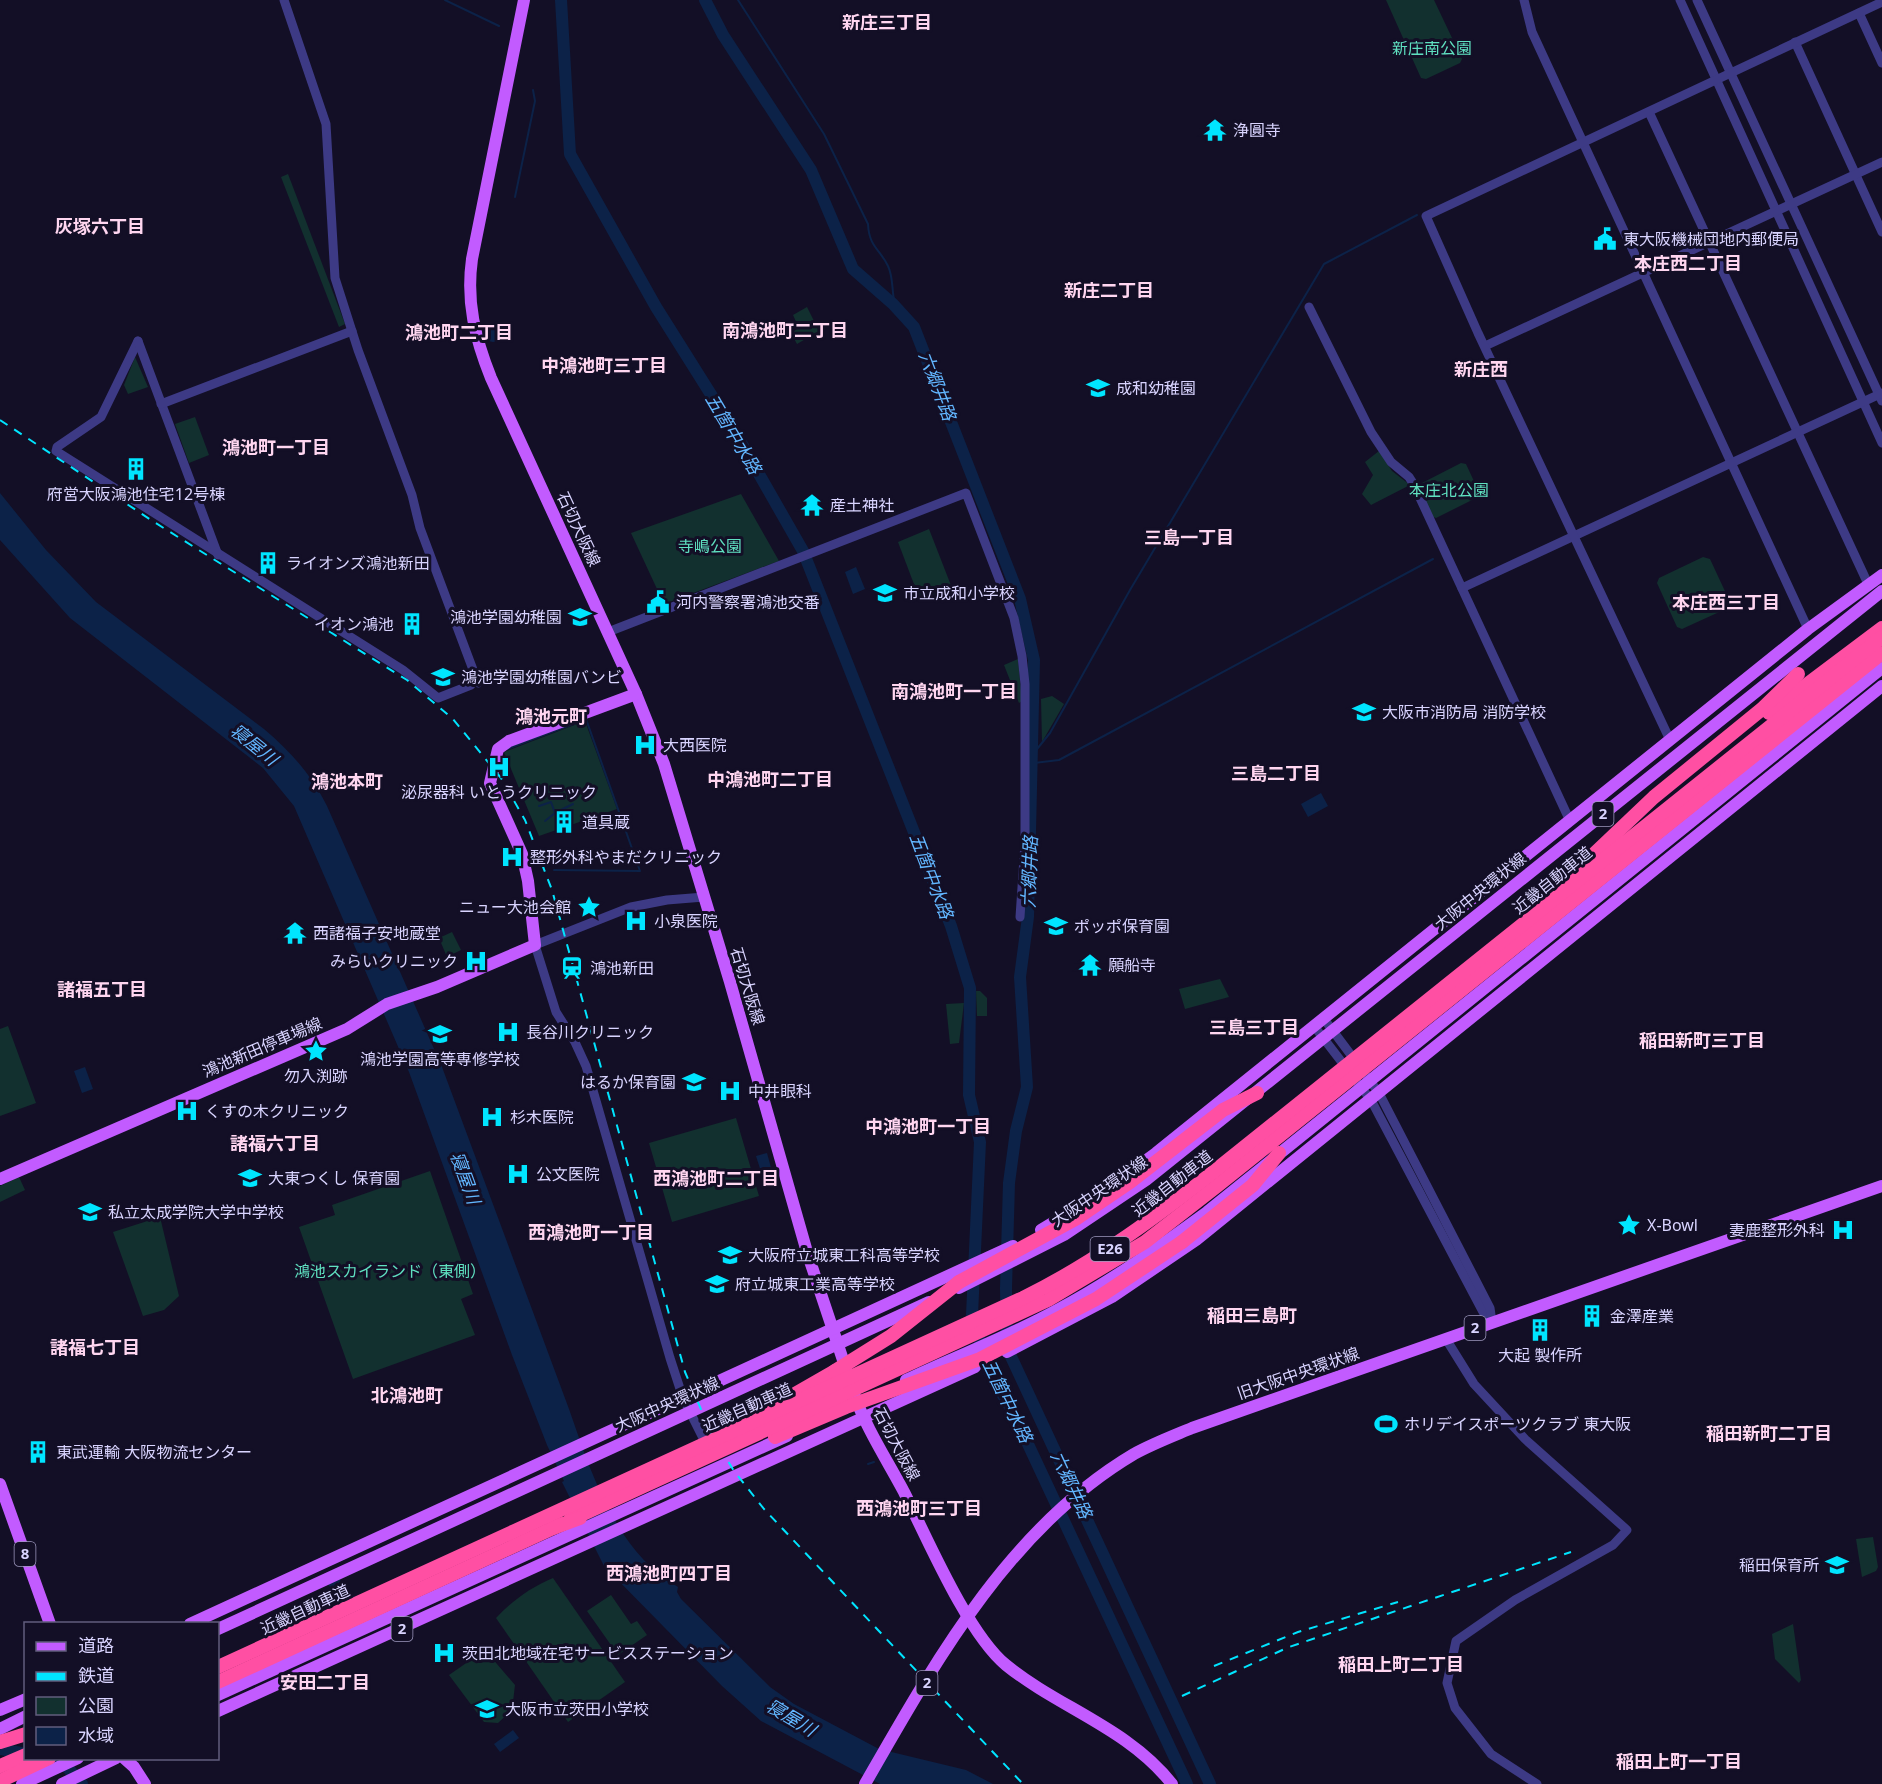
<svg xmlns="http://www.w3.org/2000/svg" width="1882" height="1784" font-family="'Noto Sans','Noto Sans JP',sans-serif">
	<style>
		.green { fill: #12302f }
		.water { fill: #0c2248 }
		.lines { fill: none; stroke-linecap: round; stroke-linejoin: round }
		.stream { stroke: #0c2248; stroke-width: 2 }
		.river { stroke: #0c2248; stroke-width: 12 }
		.minor { stroke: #3d3a85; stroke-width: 9 }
		.major { stroke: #c25bff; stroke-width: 12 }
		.highway { stroke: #ff4fa3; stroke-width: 14 }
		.rail { stroke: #00e5ff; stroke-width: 2; stroke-dasharray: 9 8; stroke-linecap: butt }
		.highway-bridge { stroke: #ff4fa3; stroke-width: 14 }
		.labels { text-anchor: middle; stroke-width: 6; stroke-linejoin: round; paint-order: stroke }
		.shield { fill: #130f26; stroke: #9e99be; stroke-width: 1.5 }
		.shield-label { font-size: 15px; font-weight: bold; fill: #d9d4ff }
		.park-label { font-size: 16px; fill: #5fe0c0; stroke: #130f26 }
		.poi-label { font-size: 16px; fill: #d9d4ff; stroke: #130f26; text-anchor: start }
		.street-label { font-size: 16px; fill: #d9d4ff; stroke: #130f26 }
		.neighbourhood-label { font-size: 18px; font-weight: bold; fill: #ffd6f0; stroke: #130f26 }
		.water-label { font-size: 18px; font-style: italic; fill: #62b6ff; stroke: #130f26 }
	</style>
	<rect width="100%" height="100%" fill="#130f26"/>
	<g class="green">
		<path d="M1386,0H1434L1462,59L1460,63L1426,79L1421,78Z"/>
		<path d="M288,174L345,324L339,327L281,177Z"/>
		<path d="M807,307L819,331L797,344L791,333L799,328L793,315Z"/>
		<path d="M135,357L148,387L128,394L124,385Z"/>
		<path d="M195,417L209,455L189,463L175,424Z"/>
		<path d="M1379,451L1392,471L1410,485L1371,505L1362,494L1373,475L1365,462Z"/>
		<path d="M1461,463L1466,464L1479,492L1478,497L1436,518L1431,516L1418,487L1420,484Z"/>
		<path d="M741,494L779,561L664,604L631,533Z"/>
		<path d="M929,529L952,588L920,600L898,542Z"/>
		<path d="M1703,557L1710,559L1730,602L1728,608L1682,629L1677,627L1657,583L1659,578Z"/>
		<path d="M1018,659L1022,701L1019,703L1004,665Z"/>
		<path d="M1052,696L1064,704L1042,742L1041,699Z"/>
		<path d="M585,721L617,809L539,836L504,752Z"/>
		<path d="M452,932L461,950L447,957L439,938Z"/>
		<path d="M1220,979L1229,997L1185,1009L1179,989Z"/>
		<path d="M976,991H980L987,998V1016H977Z"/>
		<path d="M964,1003L959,1043L950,1044L946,1004Z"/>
		<path d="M8,1026L36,1103L0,1116V1029Z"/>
		<path d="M736,1118L759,1196L672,1222L649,1143Z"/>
		<path d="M430,1171L473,1294L461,1299L475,1335L353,1379L299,1227L335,1215L332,1205Z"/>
		<path d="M19,1177L25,1190L0,1202V1186Z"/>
		<path d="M160,1217L179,1296L164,1310L143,1316L113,1232Z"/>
		<path d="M1873,1537L1878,1567L1876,1571L1862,1577L1856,1539Z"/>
		<path d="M553,1578L625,1682L568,1722L496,1618C512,1601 531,1587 553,1578Z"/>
		<path d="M611,1595L631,1624L637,1621L647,1635L618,1655L587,1611Z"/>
		<path d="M1793,1624L1801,1680L1799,1683L1775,1659L1772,1634Z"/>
		<path d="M485,1650L515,1685L512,1710L498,1723L484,1722L449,1675Z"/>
	</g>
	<g class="water">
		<circle cx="493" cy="333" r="9"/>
		<path d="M0,493L46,550L96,602L264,729C291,752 311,774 327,806L442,1067L569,1409C591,1472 615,1551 678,1587L677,1592L681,1599L770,1687L794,1704L879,1749L966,1770L993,1784H880L761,1721L722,1686L604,1566L562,1482L564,1481L547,1445L512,1355L409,1072L294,806L263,768L70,618L0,540Z"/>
		<path d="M856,567L865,589L853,594L845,572Z"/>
		<path d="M1321,793L1328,806L1308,817L1301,804Z"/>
		<path d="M85,1067L93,1089L82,1093L74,1071Z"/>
		<path d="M767,1153L773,1175L763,1178L756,1156Z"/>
		<path d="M513,1730L519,1738L500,1752L494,1744Z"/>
	</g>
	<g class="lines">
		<g class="stream">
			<path d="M445,0L499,26"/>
			<path d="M738,0L824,134L868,224C869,247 880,249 888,266C893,276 892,290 894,300L893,304"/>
			<path d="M515,197L535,101L533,90"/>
			<path d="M507,749L586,719L640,871L554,870"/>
			<path d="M1033,754L1050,733L1130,590L1324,264L1417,215"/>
			<path d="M1034,763L1059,760L1433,559"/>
			<path d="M539,806L551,802L555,813L545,821"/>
			<path d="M555,813L573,804"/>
			<path d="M887,1418L902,1445L892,1455"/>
			<path d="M868,1464L874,1462"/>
		</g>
		<g class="river">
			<path d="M561,0L570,154L656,307L739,439L803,551L951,926L970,988L969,1095L980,1142L972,1315L989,1372L1013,1412L1187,1784"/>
			<path d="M705,0L723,35L811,170L853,269L893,304L914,327L1020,599L1034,660L1028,917L1020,977L1027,1087L1016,1131L1009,1183L1006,1288L1007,1348L1210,1784"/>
			<path d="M333,1581L359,1612"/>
			<path d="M0,1749L26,1754"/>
			<path d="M56,1763L67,1767L82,1784"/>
		</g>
		<g class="minor">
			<path d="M284,0L326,124L335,278L358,350L412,495L420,528L478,683"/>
			<path d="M1524,0L1532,32L1808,629"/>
			<path d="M1680,0L1882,443"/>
			<path d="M1697,0L1882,401"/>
			<path d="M1859,13L1882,63"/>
			<path d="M1795,42L1882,232"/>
			<path d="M1649,112L1869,586"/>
			<path d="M1309,307L1371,432L1391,462L1409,477L1414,485L1570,821"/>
			<path d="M138,341L101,417L57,447L56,451L403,670L438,698L471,685"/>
			<path d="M138,341L218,555"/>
			<path d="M1485,346L1882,162"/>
			<path d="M161,404L352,331"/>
			<path d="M1462,588L1882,393"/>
			<path d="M608,632L966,493L1014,618L1022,656L1025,684V843L1020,917"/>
			<path d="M1670,740L1478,333L1426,216L1882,2"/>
			<path d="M704,897L667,900L631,907L535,945L556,1012L575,1042L586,1066L670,1358L683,1398L708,1448"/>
			<path d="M1324,1019L1357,1063"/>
			<path d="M1314,1026L1371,1100L1483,1312L1492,1322"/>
			<path d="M1367,1077L1379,1093L1490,1308L1492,1322"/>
			<path d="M1446,1339L1474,1384L1525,1439L1627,1530L1613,1545L1515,1600L1456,1641L1447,1683L1455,1708L1491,1754L1537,1784"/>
		</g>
		<g class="major">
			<path d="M524,0L472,259C466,302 475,338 491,378L636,694L664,764L730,982L807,1252L847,1372"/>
			<path d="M0,1179L347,1029L387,1004L437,987L535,945L528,881L522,854L490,783L498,749L509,741L636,694"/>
			<path d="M1041,1230L1099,1195L1156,1153L1808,629L1882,575"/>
			<path d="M959,1288L1064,1235L1146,1180L1882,591"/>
			<path d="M1007,1352L1112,1297L1196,1240L1882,686"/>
			<path d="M906,1380C956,1356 1008,1337 1057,1310C1110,1282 1159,1247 1207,1212L1882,668"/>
			<path d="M854,1394C866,1428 887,1460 904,1492C927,1538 968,1634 1006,1665C1059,1708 1128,1728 1172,1784"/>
			<path d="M0,1484L50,1624"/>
			<path d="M190,1624L1013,1246"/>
			<path d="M218,1629L929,1302"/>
			<path d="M218,1695L787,1436"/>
			<path d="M0,1710L26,1699"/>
			<path d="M218,1711L975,1367"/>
			<path d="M0,1729L26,1716"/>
			<path d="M124,1758L134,1767L145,1784"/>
			<path d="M22,1784L78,1758"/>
			<path d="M62,1784L116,1758"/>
			<path d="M865,1784C935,1662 1009,1528 1134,1454C1152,1444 1173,1436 1192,1428L1882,1186"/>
		</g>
		<g class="highway">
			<path d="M1769,713L1882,628"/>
			<path d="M1554,892L1654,797L1762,709L1798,674"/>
			<path d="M1182,1242L1253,1185L1279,1153"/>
			<path d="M959,1282L1077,1218L1130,1182L1223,1110L1257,1093"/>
			<path d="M774,1406L835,1371"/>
			<path d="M218,1682L562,1524"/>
			<path d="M0,1742L26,1734"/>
			<path d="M0,1766L26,1755"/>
			<path d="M0,1781L49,1758"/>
		</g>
		<g class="rail">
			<path d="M0,420L154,522L407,680L453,719L501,778L525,820L552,890L685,1372L712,1435L734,1471L764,1509L1023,1784"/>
			<path d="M1214,1666L1298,1632L1398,1602"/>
			<path d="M1182,1696L1289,1647L1571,1552"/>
		</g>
		<g class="highway-bridge">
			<path d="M835,1371L891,1336L959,1282"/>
			<path d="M775,1437L846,1407L980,1359L1096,1299L1182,1242"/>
			<path d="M570,1520L1048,1300L1145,1242L1217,1186L1882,653"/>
			<path d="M553,1528L580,1518"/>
			<path d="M218,1667L1023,1298C1090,1265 1148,1223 1207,1177L1882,637"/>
		</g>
	</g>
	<defs>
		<g id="temple-bare" transform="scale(1.8)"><path d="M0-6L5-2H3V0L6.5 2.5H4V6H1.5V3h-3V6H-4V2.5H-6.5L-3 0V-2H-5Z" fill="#00e5ff" stroke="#130f26" stroke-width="2.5" paint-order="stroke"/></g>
		<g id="civic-bare" transform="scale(1.8)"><path d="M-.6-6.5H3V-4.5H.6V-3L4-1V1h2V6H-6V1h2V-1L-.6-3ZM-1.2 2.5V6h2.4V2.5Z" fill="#00e5ff" stroke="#130f26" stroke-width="2.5" paint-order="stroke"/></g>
		<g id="school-bare" transform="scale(1.8)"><path d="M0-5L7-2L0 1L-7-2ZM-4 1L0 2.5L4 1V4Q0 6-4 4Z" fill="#00e5ff" stroke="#130f26" stroke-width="2.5" paint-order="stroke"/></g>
		<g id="building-bare" transform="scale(1.8)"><path d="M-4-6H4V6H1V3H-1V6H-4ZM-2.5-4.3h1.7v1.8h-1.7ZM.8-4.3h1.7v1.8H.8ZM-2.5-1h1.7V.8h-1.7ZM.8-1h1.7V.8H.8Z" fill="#00e5ff" stroke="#130f26" stroke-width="2.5" paint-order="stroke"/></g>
		<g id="hospital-bare" transform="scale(1.8)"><path d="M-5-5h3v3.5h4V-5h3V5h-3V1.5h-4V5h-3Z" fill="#00e5ff" stroke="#130f26" stroke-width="2.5" paint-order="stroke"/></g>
		<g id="sight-bare" transform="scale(1.8)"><path d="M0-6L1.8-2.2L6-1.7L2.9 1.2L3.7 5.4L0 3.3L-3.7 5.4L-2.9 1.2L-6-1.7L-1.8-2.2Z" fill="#00e5ff" stroke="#130f26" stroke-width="2.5" paint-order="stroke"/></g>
		<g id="station-bare" transform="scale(1.8)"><path d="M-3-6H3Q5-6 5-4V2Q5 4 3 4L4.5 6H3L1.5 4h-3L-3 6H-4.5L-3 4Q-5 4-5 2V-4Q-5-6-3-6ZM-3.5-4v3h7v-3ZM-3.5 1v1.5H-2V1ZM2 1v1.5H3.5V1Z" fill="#00e5ff" stroke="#130f26" stroke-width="2.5" paint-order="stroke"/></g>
		<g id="stadium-bare" transform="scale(1.8)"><path d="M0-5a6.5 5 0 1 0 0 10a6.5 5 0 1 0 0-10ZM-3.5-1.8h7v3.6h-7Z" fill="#00e5ff" stroke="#130f26" stroke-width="2.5" paint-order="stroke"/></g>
	</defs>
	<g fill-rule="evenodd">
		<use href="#temple-bare" x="1215" y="130"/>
		<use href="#civic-bare" x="1605" y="239"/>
		<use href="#school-bare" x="1098" y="388"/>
		<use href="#building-bare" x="136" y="469"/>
		<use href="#temple-bare" x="812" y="505"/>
		<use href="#building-bare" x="268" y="563"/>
		<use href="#school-bare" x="885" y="593"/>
		<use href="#civic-bare" x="658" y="602"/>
		<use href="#school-bare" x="580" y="617"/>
		<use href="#building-bare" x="412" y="624"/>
		<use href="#school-bare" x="443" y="677"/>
		<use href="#school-bare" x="1364" y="712"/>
		<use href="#hospital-bare" x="645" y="745"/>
		<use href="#hospital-bare" x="499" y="767"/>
		<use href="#building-bare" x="564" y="822"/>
		<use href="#hospital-bare" x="512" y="857"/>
		<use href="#sight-bare" x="589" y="907"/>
		<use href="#hospital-bare" x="636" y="921"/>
		<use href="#school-bare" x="1056" y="926"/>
		<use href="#temple-bare" x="295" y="933"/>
		<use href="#hospital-bare" x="476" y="961"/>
		<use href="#temple-bare" x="1090" y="965"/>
		<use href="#station-bare" x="572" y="968"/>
		<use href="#hospital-bare" x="508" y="1032"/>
		<use href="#school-bare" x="440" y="1034"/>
		<use href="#sight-bare" x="316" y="1051"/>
		<use href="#school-bare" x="694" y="1082"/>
		<use href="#hospital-bare" x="730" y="1091"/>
		<use href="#hospital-bare" x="187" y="1111"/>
		<use href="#hospital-bare" x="492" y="1117"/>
		<use href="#hospital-bare" x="518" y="1174"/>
		<use href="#school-bare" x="250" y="1178"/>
		<use href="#school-bare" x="90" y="1212"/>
		<use href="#sight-bare" x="1629" y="1225"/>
		<use href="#hospital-bare" x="1843" y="1230"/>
		<use href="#school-bare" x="730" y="1255"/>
		<use href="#school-bare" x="717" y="1284"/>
		<use href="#building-bare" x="1592" y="1316"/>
		<use href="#building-bare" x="1540" y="1330"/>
		<use href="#stadium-bare" x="1386" y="1424"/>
		<use href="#building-bare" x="38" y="1452"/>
		<use href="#school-bare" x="1837" y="1565"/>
		<use href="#hospital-bare" x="444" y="1653"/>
		<use href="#school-bare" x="487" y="1709"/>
	</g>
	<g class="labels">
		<g class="shield">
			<rect x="1592.5" y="802" width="21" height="24" rx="4.5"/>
			<rect x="1090.5" y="1237" width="39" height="24" rx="4.5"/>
			<rect x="1464.5" y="1316" width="21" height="24" rx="4.5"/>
			<rect x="14.5" y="1542" width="21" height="24" rx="4.5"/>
			<rect x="391.5" y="1617" width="21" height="24" rx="4.5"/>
			<rect x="916.5" y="1671" width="21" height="24" rx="4.5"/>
		</g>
		<g class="shield-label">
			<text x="1603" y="819">2</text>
			<text x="1110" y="1254">E26</text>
			<text x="1475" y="1333">2</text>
			<text x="25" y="1559">8</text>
			<text x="402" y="1634">2</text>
			<text x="927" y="1688">2</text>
		</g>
		<g class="park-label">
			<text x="1432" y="54">新庄南公園</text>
			<text x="1449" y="496">本庄北公園</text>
			<text x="710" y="552">寺嶋公園</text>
			<text x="390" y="1277">鴻池スカイランド（東側）</text>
		</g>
		<g class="poi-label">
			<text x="1233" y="136">浄圓寺</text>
			<text x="1623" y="245">東大阪機械団地内郵便局</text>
			<text x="1116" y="394">成和幼稚園</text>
			<text x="136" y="500" text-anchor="middle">府営大阪鴻池住宅12号棟</text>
			<text x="830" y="511">産土神社</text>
			<text x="286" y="569">ライオンズ鴻池新田</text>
			<text x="903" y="599">市立成和小学校</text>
			<text x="676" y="608">河内警察署鴻池交番</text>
			<text x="562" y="623" text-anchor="end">鴻池学園幼稚園</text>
			<text x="394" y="630" text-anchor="end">イオン鴻池</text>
			<text x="461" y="683">鴻池学園幼稚園バンビ</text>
			<text x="1382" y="718">大阪市消防局 消防学校</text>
			<text x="663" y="751">大西医院</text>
			<text x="499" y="798" text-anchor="middle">泌尿器科 いとうクリニック</text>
			<text x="582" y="828">道具蔵</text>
			<text x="530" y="863">整形外科やまだクリニック</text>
			<text x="571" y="913" text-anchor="end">ニュー大池会館</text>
			<text x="654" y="927">小泉医院</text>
			<text x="1074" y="932">ポッポ保育園</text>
			<text x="313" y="939">西諸福子安地蔵堂</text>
			<text x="458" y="967" text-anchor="end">みらいクリニック</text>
			<text x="1108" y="971">願船寺</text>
			<text x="590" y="974">鴻池新田</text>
			<text x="526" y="1038">長谷川クリニック</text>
			<text x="440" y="1065" text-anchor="middle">鴻池学園高等専修学校</text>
			<text x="316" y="1082" text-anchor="middle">勿入渕跡</text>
			<text x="676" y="1088" text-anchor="end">はるか保育園</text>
			<text x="748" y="1097">中井眼科</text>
			<text x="205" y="1117">くすの木クリニック</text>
			<text x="510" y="1123">杉木医院</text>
			<text x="536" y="1180">公文医院</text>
			<text x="268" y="1184">大東つくし 保育園</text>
			<text x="108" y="1218">私立太成学院大学中学校</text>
			<text x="1647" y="1231">X-Bowl</text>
			<text x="1825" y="1236" text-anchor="end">妻鹿整形外科</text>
			<text x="748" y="1261">大阪府立城東工科高等学校</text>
			<text x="735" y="1290">府立城東工業高等学校</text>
			<text x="1610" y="1322">金澤産業</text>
			<text x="1540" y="1361" text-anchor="middle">大起 製作所</text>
			<text x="1404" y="1430">ホリデイスポーツクラブ 東大阪</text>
			<text x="56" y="1458">東武運輸 大阪物流センター</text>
			<text x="1819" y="1571" text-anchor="end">稲田保育所</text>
			<text x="462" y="1659">茨田北地域在宅サービスステーション</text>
			<text x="505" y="1715">大阪市立茨田小学校</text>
		</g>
		<g class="street-label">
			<text transform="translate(579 529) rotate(65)" y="6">石切大阪線</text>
			<text transform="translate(1552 880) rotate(-39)" y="6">近畿自動車道</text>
			<text transform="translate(1480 891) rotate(-39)" y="6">大阪中央環状線</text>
			<text transform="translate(748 986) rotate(73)" y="6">石切大阪線</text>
			<text transform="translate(262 1047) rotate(-23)" y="6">鴻池新田停車場線</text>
			<text transform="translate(1172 1183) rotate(-38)" y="6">近畿自動車道</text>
			<text transform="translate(1099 1191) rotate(-34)" y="6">大阪中央環状線</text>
			<text transform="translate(1298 1373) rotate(-19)" y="6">旧大阪中央環状線</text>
			<text transform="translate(667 1404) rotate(-24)" y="6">大阪中央環状線</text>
			<text transform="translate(747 1407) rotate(-24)" y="6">近畿自動車道</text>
			<text transform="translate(897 1444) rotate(62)" y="6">石切大阪線</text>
			<text transform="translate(305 1609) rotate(-25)" y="6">近畿自動車道</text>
		</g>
		<g class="neighbourhood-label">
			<text x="887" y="29">新庄三丁目</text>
			<text x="100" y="233">灰塚六丁目</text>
			<text x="1688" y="270">本庄西二丁目</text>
			<text x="1109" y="297">新庄二丁目</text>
			<text x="785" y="337">南鴻池町二丁目</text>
			<text x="459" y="339">鴻池町二丁目</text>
			<text x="604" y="372">中鴻池町三丁目</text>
			<text x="1481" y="376">新庄西</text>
			<text x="276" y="454">鴻池町一丁目</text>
			<text x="1189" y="544">三島一丁目</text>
			<text x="1726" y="609">本庄西三丁目</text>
			<text x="954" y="698">南鴻池町一丁目</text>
			<text x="551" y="723">鴻池元町</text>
			<text x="1276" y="780">三島二丁目</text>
			<text x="770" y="786">中鴻池町二丁目</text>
			<text x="347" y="788">鴻池本町</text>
			<text x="102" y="996">諸福五丁目</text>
			<text x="1254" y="1034">三島三丁目</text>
			<text x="1702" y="1047">稲田新町三丁目</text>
			<text x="928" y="1133">中鴻池町一丁目</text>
			<text x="275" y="1150">諸福六丁目</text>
			<text x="716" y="1185">西鴻池町二丁目</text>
			<text x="591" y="1239">西鴻池町一丁目</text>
			<text x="1252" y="1322">稲田三島町</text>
			<text x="95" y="1354">諸福七丁目</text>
			<text x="407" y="1402">北鴻池町</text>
			<text x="1769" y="1440">稲田新町二丁目</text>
			<text x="919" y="1515">西鴻池町三丁目</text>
			<text x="669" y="1580">西鴻池町四丁目</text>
			<text x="1401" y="1671">稲田上町二丁目</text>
			<text x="325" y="1689">安田二丁目</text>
			<text x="1679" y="1768">稲田上町一丁目</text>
		</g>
		<g class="water-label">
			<text transform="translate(937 386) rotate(69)" y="6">六郷井路</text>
			<text transform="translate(733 434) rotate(59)" y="6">五箇中水路</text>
			<text transform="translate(254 745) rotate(39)" y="6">寝屋川</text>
			<text transform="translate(1030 872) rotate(-88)" y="6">六郷井路</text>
			<text transform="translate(931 876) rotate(69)" y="6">五箇中水路</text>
			<text transform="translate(465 1178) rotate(70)" y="6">寝屋川</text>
			<text transform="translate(1007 1401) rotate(64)" y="6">五箇中水路</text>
			<text transform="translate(1071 1485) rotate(65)" y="6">六郷井路</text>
			<text transform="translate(791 1718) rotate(31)" y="6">寝屋川</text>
		</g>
	</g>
	<rect x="24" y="1622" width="195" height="138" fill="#130f26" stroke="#625e7d" stroke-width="1.5"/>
	<rect x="36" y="1642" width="30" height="9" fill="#c25bff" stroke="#625e7d" stroke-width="1.5"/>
	<text x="78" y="1652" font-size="18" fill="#d9d4ff">道路</text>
	<rect x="36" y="1672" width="30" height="9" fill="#00e5ff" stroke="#625e7d" stroke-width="1.5"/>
	<text x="78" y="1682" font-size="18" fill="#d9d4ff">鉄道</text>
	<rect x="36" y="1697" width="30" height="18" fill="#12302f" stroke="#625e7d" stroke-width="1.5"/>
	<text x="78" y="1712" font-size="18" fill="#d9d4ff">公園</text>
	<rect x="36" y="1727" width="30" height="18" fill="#0c2248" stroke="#625e7d" stroke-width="1.5"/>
	<text x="78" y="1742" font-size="18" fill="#d9d4ff">水域</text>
</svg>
